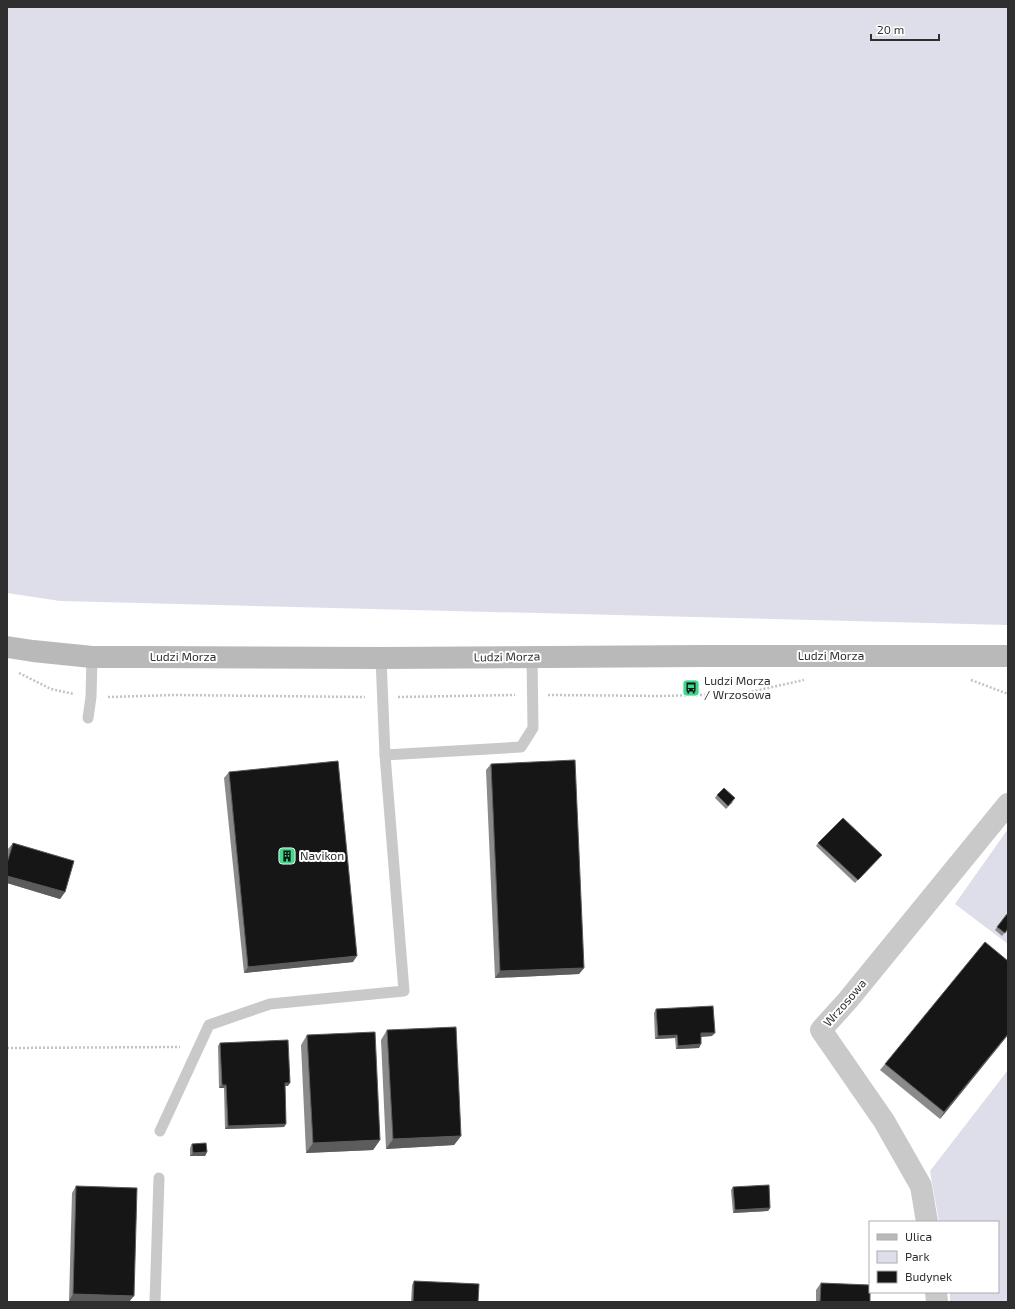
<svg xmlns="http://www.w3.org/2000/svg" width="1015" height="1309" font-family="'Exo 2',sans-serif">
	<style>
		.green { fill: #dedeeb }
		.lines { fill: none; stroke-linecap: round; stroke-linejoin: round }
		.path { stroke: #c3c3c3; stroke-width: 2.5; stroke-dasharray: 2 2; stroke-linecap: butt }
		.lane { stroke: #c9c9c9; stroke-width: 11 }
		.street { stroke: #c9c9c9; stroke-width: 22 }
		.secondary { stroke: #b9b9b9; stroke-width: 22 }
		.wall { fill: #8a8a8a }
		.shaded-wall { fill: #5c5c5c }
		.building { fill: #161616; stroke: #5c5c5c }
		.labels { text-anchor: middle; stroke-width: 4; stroke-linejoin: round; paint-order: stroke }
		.street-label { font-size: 12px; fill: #2f2f2f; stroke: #fff }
		.poi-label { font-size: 12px; fill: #2f2f2f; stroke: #fff; text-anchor: start }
	</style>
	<rect width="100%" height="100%" fill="#fff"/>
	<g class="green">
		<path d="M7,7H1008V625L60,601L7,593Z"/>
		<path d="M1008,829V944L955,904Z"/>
		<path d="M1008,1070V1302H950V1292H998V1222H939L930,1171Z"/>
	</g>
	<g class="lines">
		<g class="path">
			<path d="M19,673L51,689L74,694"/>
			<path d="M971,680L1008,694"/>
			<path d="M548,695L661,696L741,694L804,680"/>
			<path d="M108,697L173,695L365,697"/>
			<path d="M398,697L515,695"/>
			<path d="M7,1048L180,1047"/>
		</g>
		<g class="lane">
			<path d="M88,718L91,697L92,657"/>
			<path d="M385,755L521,747L533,728L532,657"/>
			<path d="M160,1131L209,1025L270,1004L404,991L385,755L381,658"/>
			<path d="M155,1302L159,1178"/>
		</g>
		<g class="street">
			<path d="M927,1222L921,1186L884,1121L821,1030L848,1000L1008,804"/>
			<path d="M936,1292L937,1302"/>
		</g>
		<path class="secondary" d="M7,647L33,651L92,657H140L381,658L703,656H1008"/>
	</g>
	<g class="wall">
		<path d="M491,764L584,968L579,974L495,978L486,770Z"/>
		<path d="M229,772L353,962L244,973L224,778Z"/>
		<path d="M717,795L733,802L726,809L715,798Z"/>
		<path d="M13,843L65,892L60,899L7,883V854L8,849Z"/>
		<path d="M818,843L879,858L855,883L816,846Z"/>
		<path d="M997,927L1008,929L1002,936L995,930Z"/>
		<path d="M656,1009L712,1036L701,1037L699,1048L676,1049L675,1038L655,1039L654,1013Z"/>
		<path d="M387,1030L461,1136L454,1145L386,1149L381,1040Z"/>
		<path d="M307,1035L380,1140L373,1150L306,1153L301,1045Z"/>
		<path d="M1008,1035L940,1119L880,1070L885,1064Z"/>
		<path d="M220,1043L288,1086H285L286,1124L284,1127L225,1129L224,1088H219L218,1046Z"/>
		<path d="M192,1144L207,1152L205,1156H190V1148Z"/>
		<path d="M76,1186L134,1296L69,1301L72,1193Z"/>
		<path d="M733,1187L770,1208L768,1211L733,1213L731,1190Z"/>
		<path d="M414,1281L478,1302H411L412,1285Z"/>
		<path d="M821,1283L870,1302H816V1290Z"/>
	</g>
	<g class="shaded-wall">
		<path d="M7,876L65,892L60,899L7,883Z"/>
		<path d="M357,956L353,962L244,973L248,967Z"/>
		<path d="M584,968L579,974L495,978L500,971Z"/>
		<path d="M701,1033H715L712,1036L698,1037Z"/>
		<path d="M1008,1034V1035L940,1119L944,1112Z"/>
		<path d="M677,1035L675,1038L655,1039L658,1036Z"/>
		<path d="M701,1044L699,1048L676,1049L678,1046Z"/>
		<path d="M285,1083H290L288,1086H283Z"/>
		<path d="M222,1085H226L224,1088H219Z"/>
		<path d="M286,1124L284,1127L225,1129L228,1126Z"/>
		<path d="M461,1136L454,1145L386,1149L393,1139Z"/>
		<path d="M380,1140L373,1150L306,1153L313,1143Z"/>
		<path d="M207,1152L205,1156H190L193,1153Z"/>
		<path d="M770,1208L768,1211L733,1213L735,1210Z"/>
		<path d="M73,1294L134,1296L129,1302L69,1301Z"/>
	</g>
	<g class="building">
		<path d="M575,760L584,968L500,971L491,764Z"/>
		<path d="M338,761L357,956L248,967L229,772Z"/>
		<path d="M724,788L735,798L728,806L717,795Z"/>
		<path d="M843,818L882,855L858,880L818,843Z"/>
		<path d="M13,843L74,861L65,892L7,876V863Z"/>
		<path d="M1007,914L1008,915V928L1005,933L997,927Z"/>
		<path d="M985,942L1008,961V1034L944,1112L885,1064Z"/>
		<path d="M713,1006L715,1033H701V1044L678,1046L677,1035L658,1036L656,1009Z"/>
		<path d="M456,1027L461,1136L393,1139L387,1030Z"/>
		<path d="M375,1032L380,1140L313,1143L307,1035Z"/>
		<path d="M288,1040L290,1083H285L286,1124L228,1126L226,1085H222L220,1043Z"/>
		<path d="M206,1143L207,1152L193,1153L192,1144Z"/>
		<path d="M769,1185L770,1208L735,1210L733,1187Z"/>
		<path d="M76,1186L137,1188L134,1296L73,1294Z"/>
		<path d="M414,1281L479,1284L478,1302H413Z"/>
		<path d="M821,1283L870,1285V1302H820Z"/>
	</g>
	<defs>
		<g id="bus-square" transform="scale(0.9)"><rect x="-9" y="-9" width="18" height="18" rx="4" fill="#3ed98c" stroke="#fff"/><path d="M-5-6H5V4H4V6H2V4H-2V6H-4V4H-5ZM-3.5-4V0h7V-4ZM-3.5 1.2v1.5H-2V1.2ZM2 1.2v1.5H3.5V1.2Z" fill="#111"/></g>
		<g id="building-square" transform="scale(0.9)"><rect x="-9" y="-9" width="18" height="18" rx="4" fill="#3ed98c" stroke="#fff"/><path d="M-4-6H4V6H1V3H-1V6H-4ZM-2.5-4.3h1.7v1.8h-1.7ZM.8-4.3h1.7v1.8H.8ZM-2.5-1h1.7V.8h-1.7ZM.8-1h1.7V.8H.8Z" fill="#111"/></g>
	</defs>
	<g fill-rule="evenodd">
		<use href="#bus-square" x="691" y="688"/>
		<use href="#building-square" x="287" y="856"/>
	</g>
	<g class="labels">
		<g class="street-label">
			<text x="831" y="660">Ludzi Morza</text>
			<text x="183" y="661">Ludzi Morza</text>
			<text transform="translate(507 657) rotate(-1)" y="4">Ludzi Morza</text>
			<text transform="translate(845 1003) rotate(-49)" y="4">Wrzosowa</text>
		</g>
		<g class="poi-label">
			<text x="704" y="685">Ludzi Morza<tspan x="704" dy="14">/ Wrzosowa</tspan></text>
			<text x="300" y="860">Navikon</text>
		</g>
	</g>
	<rect width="1015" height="1309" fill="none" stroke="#2f2f2f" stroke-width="16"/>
	<rect x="869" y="1221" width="130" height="72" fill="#ffffff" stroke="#acacac"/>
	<rect x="877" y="1234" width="20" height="6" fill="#b9b9b9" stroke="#acacac"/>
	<text x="905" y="1241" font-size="12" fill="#2f2f2f">Ulica</text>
	<rect x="877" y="1251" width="20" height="12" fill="#dedeeb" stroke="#acacac"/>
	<text x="905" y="1261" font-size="12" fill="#2f2f2f">Park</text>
	<rect x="877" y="1271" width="20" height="12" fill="#161616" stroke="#acacac"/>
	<text x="905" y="1281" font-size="12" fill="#2f2f2f">Budynek</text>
	<path d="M871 34v6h68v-6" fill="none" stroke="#2f2f2f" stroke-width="2"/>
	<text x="877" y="34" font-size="12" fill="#2f2f2f" stroke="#ffffff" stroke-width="3" paint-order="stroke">20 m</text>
</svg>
